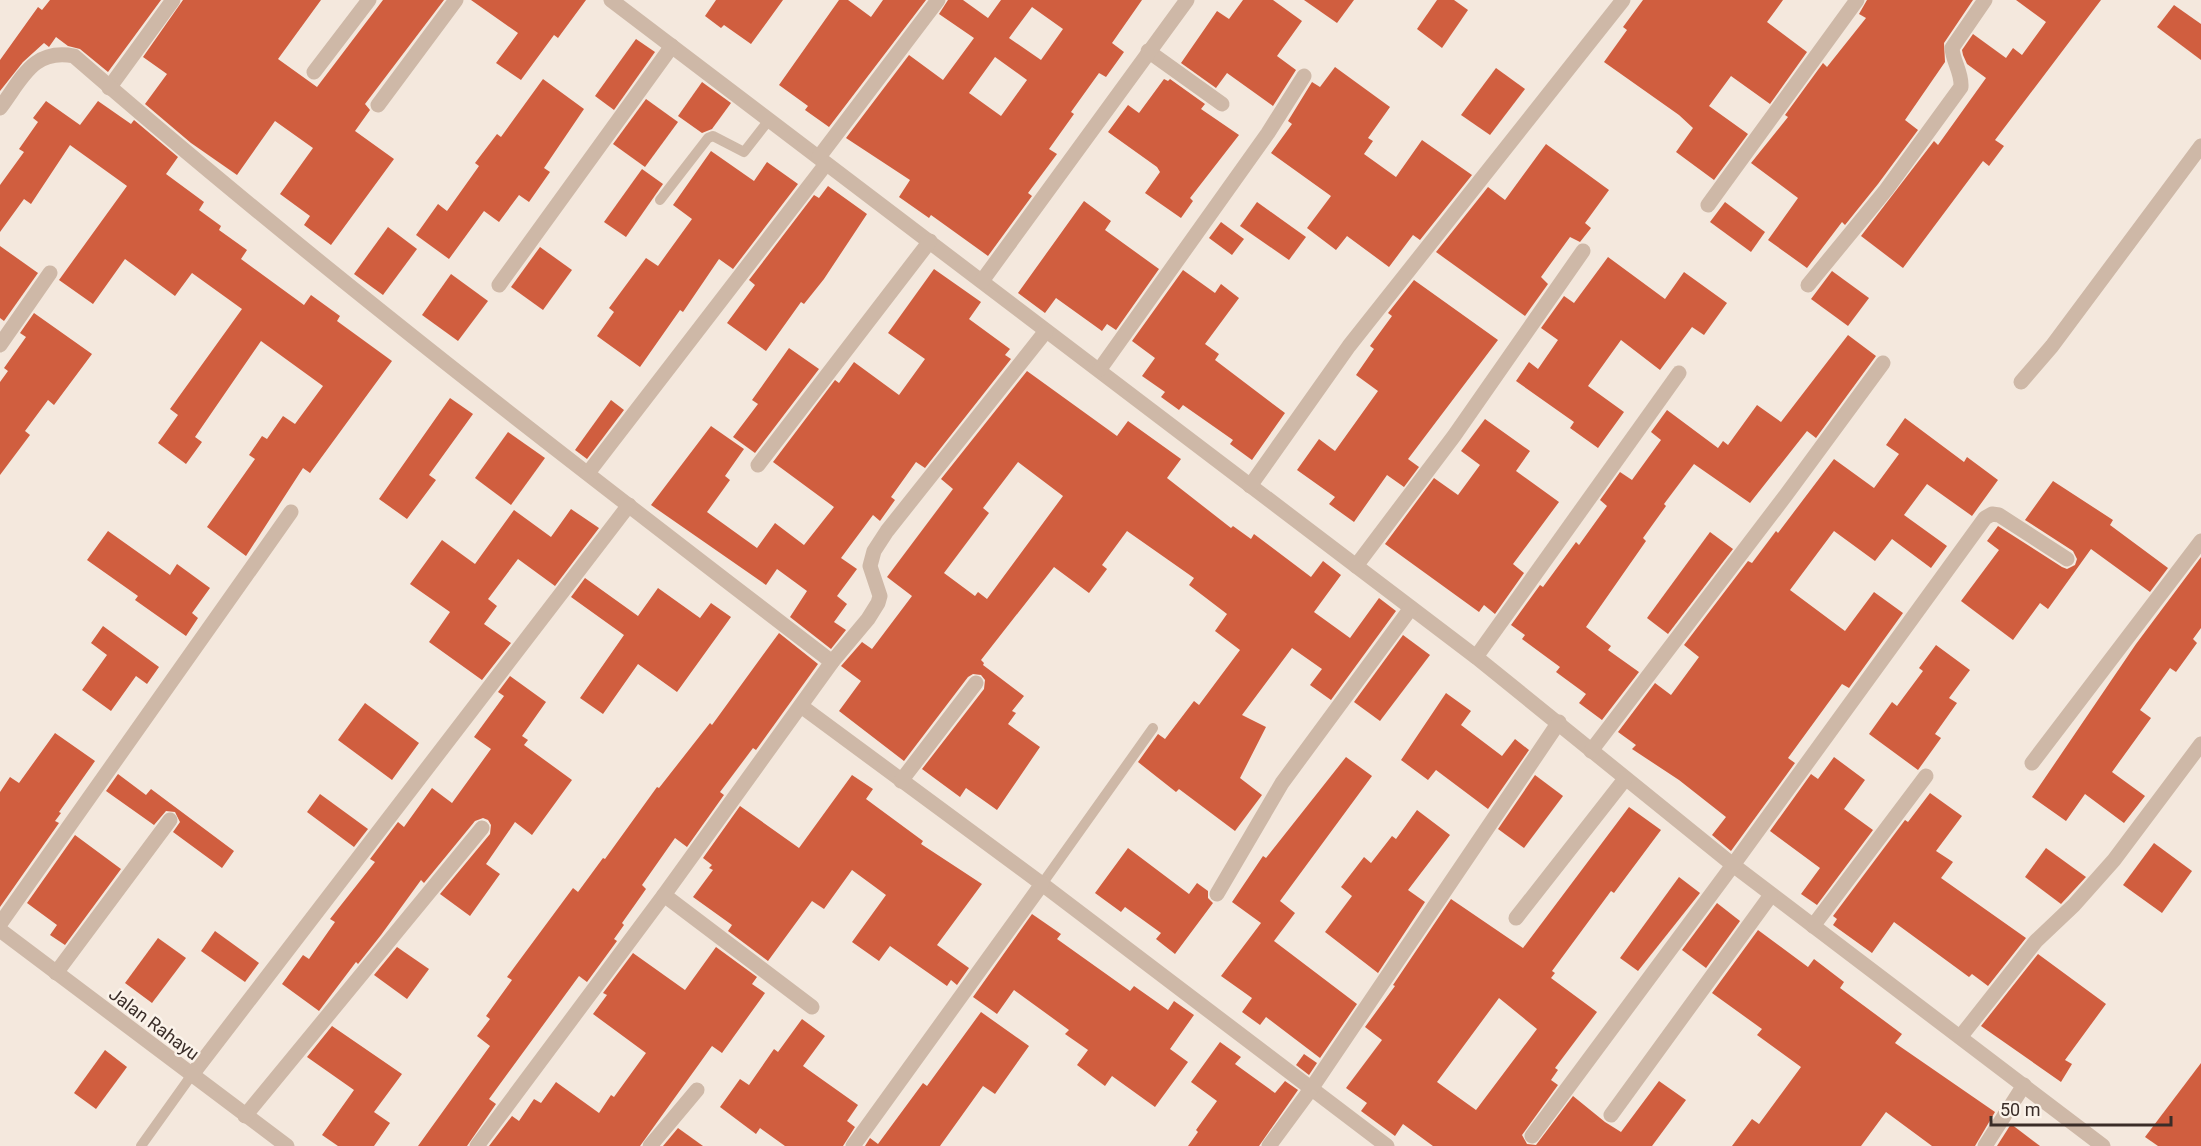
<svg xmlns="http://www.w3.org/2000/svg" width="2201" height="1146" font-family="Roboto,sans-serif">
	<style>
		.building { fill: #d05e3f; fill-rule: evenodd }
		.lines { fill: none; stroke-linecap: round; stroke-linejoin: round }
		.service { stroke: #ceb8a7; stroke-width: 10 }
		.minor { stroke: #ceb8a7; stroke-width: 15 }
		.labels { text-anchor: middle; stroke-width: 5; stroke-linejoin: round; paint-order: stroke }
		.street-label { font-size: 18px; fill: #3a2d28; stroke: #fbf3ea }
	</style>
	<rect width="100%" height="100%" fill="#f4e8dd"/>
	<g class="building">
		<path d="M50,0H161L108,72L80,49L68,46L56,37L49,47L44,43L23,62L0,91V60L38,7L42,10Z"/>
		<path d="M183,0H321L278,59L317,87L383,0H444L365,104L370,110L355,131L394,159L331,245L304,225L310,216L280,194L313,148L275,121L237,175L191,143L145,104L167,74L143,57Z"/>
		<path d="M471,0H586L558,38L554,35L521,80L496,63L518,33Z"/>
		<path d="M716,0H783L751,44L724,25L721,28L705,16Z"/>
		<path d="M839,0H848L871,17L883,0H926L829,127L805,110L808,106L779,85Z"/>
		<path d="M948,0H963L988,18L1001,0H1142L1112,43L1124,52L1106,77L1099,73L1071,112L1074,114L1049,149L1057,154L1028,193L1032,196L988,256L931,215L929,218L899,197L910,180L846,138L909,55L943,80L974,38L939,14ZM1032,7L1063,29L1041,60L1009,38ZM995,57L1027,80L1001,116L969,93Z"/>
		<path d="M1243,0H1273L1302,21L1277,56L1296,70L1273,106L1227,73L1216,88L1181,63L1217,11L1229,19Z"/>
		<path d="M1304,0H1354L1337,23Z"/>
		<path d="M1437,0H1454L1468,10L1442,48L1417,29Z"/>
		<path d="M1643,0H1783L1767,22L1807,52L1770,104L1731,76L1709,106L1748,134L1714,180L1676,152L1693,128L1679,115L1604,62L1627,30L1623,27Z"/>
		<path d="M1867,0H1973L1944,43L1945,62L1905,120L1918,130L1878,184L1845,225L1842,222L1807,268L1768,240L1798,198L1751,163L1788,117L1785,115L1823,63L1827,67L1866,18L1859,14Z"/>
		<path d="M2016,0H2101L1995,140L2004,146L1989,166L1983,161L1903,268L1861,236L1934,141L1938,145L1986,78L1967,64L1963,55L1962,50L1973,34L2006,58L2013,48L2022,55L2046,22Z"/>
		<path d="M2174,5L2201,24V60L2157,27Z"/>
		<path d="M636,39L655,52L614,110L595,96Z"/>
		<path d="M1335,67L1390,107L1368,138L1373,141L1364,154L1396,177L1422,140L1472,175L1420,240L1413,235L1389,267L1347,236L1336,250L1307,228L1331,196L1271,153L1292,124L1288,121L1312,82L1320,87Z"/>
		<path d="M1496,68L1525,89L1490,135L1461,115Z"/>
		<path d="M543,79L584,109L544,168L550,172L529,202L519,195L499,222L484,211L449,259L416,235L438,204L447,211L479,166L475,163L497,134L501,137Z"/>
		<path d="M1164,79L1168,81L1170,79L1205,104L1201,109L1239,135L1190,198L1193,201L1181,218L1145,193L1160,172L1157,167L1108,132L1128,105L1139,113Z"/>
		<path d="M702,82L731,103L712,129L702,133L678,116Z"/>
		<path d="M646,99L678,122L645,167L613,144Z"/>
		<path d="M46,101L80,125L98,101L131,124L134,120L178,157L166,174L204,202L199,210L221,226L219,230L247,250L241,259L304,305L311,295L340,316L337,321L392,361L310,473L303,468L246,556L207,527L255,459L249,455L262,436L267,439L283,416L295,424L323,386L261,341L195,437L202,442L186,464L158,443L178,415L170,409L242,309L192,273L175,296L125,259L93,304L59,280L127,186L70,145L31,204L24,199L0,232V185L24,152L19,149L38,122L33,118Z"/>
		<path d="M1546,144L1609,190L1585,223L1591,228L1580,242L1570,237L1541,277L1548,284L1525,316L1436,252L1488,187L1505,200Z"/>
		<path d="M711,151L754,181L767,162L798,184L733,269L719,259L683,312L680,310L640,367L597,336L614,312L609,308L646,258L658,266L692,219L673,205Z"/>
		<path d="M642,169L663,184L626,237L604,222Z"/>
		<path d="M828,186L867,214L824,279L804,304L801,302L766,351L727,323L755,285L749,280L814,195L819,198Z"/>
		<path d="M1084,201L1111,221L1105,230L1159,269L1116,330L1107,324L1102,331L1056,298L1045,313L1018,293Z"/>
		<path d="M1257,202L1306,237L1289,260L1240,226Z"/>
		<path d="M1725,202L1765,232L1751,252L1710,222Z"/>
		<path d="M1221,222L1244,239L1232,255L1209,238Z"/>
		<path d="M388,227L417,249L383,295L354,274Z"/>
		<path d="M0,246L38,273L4,321L0,318Z"/>
		<path d="M540,247L572,270L543,310L511,287Z"/>
		<path d="M1608,257L1665,299L1684,272L1727,303L1704,335L1692,327L1660,370L1621,340L1588,386L1624,412L1598,448L1570,428L1574,422L1516,381L1529,362L1538,369L1558,340L1541,328L1564,296L1574,303Z"/>
		<path d="M934,269L981,302L969,319L1010,349L1005,355L1011,359L925,468L916,462L891,497L895,500L880,521L873,515L841,558L857,569L837,596L847,604L834,622L846,630L831,649L790,617L807,591L777,569L766,585L651,505L711,426L744,449L725,476L730,480L707,512L757,548L775,523L804,545L834,507L773,462L835,380L839,383L854,362L899,395L925,359L888,333Z"/>
		<path d="M1183,270L1215,293L1221,284L1239,298L1205,344L1219,354L1215,360L1285,413L1252,460L1230,444L1233,440L1183,405L1179,410L1161,397L1165,392L1142,376L1155,358L1132,341Z"/>
		<path d="M1832,271L1869,298L1848,326L1811,299Z"/>
		<path d="M451,274L488,301L458,341L422,315Z"/>
		<path d="M1414,280L1498,340L1408,459L1419,467L1404,487L1387,475L1354,522L1329,504L1335,497L1297,470L1319,439L1335,451L1378,391L1356,375L1374,349L1370,346L1392,316L1388,313Z"/>
		<path d="M34,313L92,354L54,405L48,400L25,431L30,435L0,475V382L8,371L4,368L26,337L20,333Z"/>
		<path d="M1848,335L1876,356L1816,438L1807,431L1750,503L1694,464L1664,504L1666,506L1643,538L1646,541L1586,627L1611,646L1608,650L1639,672L1602,720L1579,703L1586,694L1556,672L1560,667L1522,639L1525,635L1511,625L1540,585L1543,587L1576,542L1579,545L1607,506L1600,500L1620,472L1632,480L1661,440L1651,432L1667,410L1718,448L1723,441L1728,445L1757,405L1781,422Z"/>
		<path d="M789,348L819,369L755,453L733,437L758,404L752,400Z"/>
		<path d="M1027,371L1117,436L1128,421L1181,459L1167,478L1231,528L1233,526L1251,539L1254,534L1311,577L1323,561L1341,575L1314,612L1350,638L1379,598L1396,611L1331,700L1310,685L1322,669L1292,648L1242,715L1266,727L1240,778L1262,795L1235,831L1179,789L1176,792L1138,762L1158,734L1165,739L1194,701L1199,705L1240,650L1215,631L1227,614L1189,585L1194,578L1127,531L1102,565L1107,569L1089,593L1054,567L981,660L984,663L983,665L1024,696L1012,711L1016,713L1008,724L1040,747L997,810L966,788L960,797L922,769L984,689L985,680L981,675L973,674L968,677L904,761L839,711L861,681L841,666L862,642L872,649L912,596L887,577L953,489L941,479ZM1018,462L1063,496L987,599L978,592L975,596L944,573L989,513L983,508Z"/>
		<path d="M450,398L473,414L429,475L436,480L407,519L379,499Z"/>
		<path d="M611,400L624,410L587,459L575,450Z"/>
		<path d="M1905,418L1964,462L1967,457L1998,480L1972,516L1927,484L1904,515L1947,546L1931,568L1892,539L1875,561L1834,531L1790,590L1845,631L1874,592L1903,613L1849,688L1842,684L1788,758L1795,763L1731,851L1712,835L1726,817L1679,780L1632,749L1636,745L1618,732L1655,683L1671,695L1699,657L1684,645L1748,561L1752,563L1776,531L1778,533L1834,459L1874,488L1899,454L1886,445Z"/>
		<path d="M1485,419L1530,451L1516,471L1559,502L1513,564L1524,573L1495,614L1484,605L1479,612L1385,544L1434,478L1458,495L1480,465L1461,451Z"/>
		<path d="M508,432L545,458L511,505L475,478Z"/>
		<path d="M2053,481L2113,520L2110,525L2168,568L2150,592L2091,549L2048,609L2040,603L2013,640L1961,601L1999,550L1987,541L1998,526L2062,567L2067,569L2075,565L2077,559L2073,551L2025,520Z"/>
		<path d="M571,509L599,528L555,586L518,559L488,599L497,606L484,624L511,643L482,680L429,642L450,612L410,584L442,540L475,564L514,510L551,537Z"/>
		<path d="M108,531L170,575L177,564L210,588L192,613L198,618L186,636L135,600L138,596L87,560Z"/>
		<path d="M1710,532L1733,549L1668,634L1647,618Z"/>
		<path d="M2201,557V628L2193,639L2197,643L2176,672L2170,668L2140,710L2151,718L2112,772L2145,796L2124,823L2085,794L2066,821L2032,797L2136,644Z"/>
		<path d="M585,578L638,616L658,588L700,618L711,603L731,617L677,692L638,664L603,714L580,698L624,635L571,597Z"/>
		<path d="M103,626L159,667L147,684L136,676L111,711L82,690L107,655L91,643Z"/>
		<path d="M779,633L818,664L756,750L753,748L720,792L724,795L687,847L675,838L642,885L646,889L622,923L624,925L614,939L617,941L587,982L579,976L489,1099L496,1104L467,1146H418L490,1046L477,1036L490,1019L486,1016L512,980L507,977L573,888L578,892L603,858L605,859L657,787L659,788L710,723L712,725Z"/>
		<path d="M1403,635L1430,655L1380,721L1354,702Z"/>
		<path d="M1936,645L1970,670L1949,698L1957,703L1935,734L1941,738L1918,770L1869,734L1892,702L1897,706L1923,671L1919,668Z"/>
		<path d="M510,676L546,702L522,736L528,740L524,745L572,780L532,835L515,822L486,864L500,874L470,916L440,894L490,834L491,825L488,820L483,818L475,821L424,883L421,880L381,935L358,964L356,962L319,1011L282,984L303,955L309,959L335,922L330,919L375,862L370,859L398,822L404,827L432,788L452,803L491,749L474,737L504,696L498,692Z"/>
		<path d="M1446,693L1471,711L1461,725L1502,756L1515,739L1529,750L1488,809L1436,770L1428,780L1401,760Z"/>
		<path d="M365,703L419,743L392,780L338,740Z"/>
		<path d="M55,733L95,761L59,812L61,813L55,821L59,823L0,907V792L10,777L19,783Z"/>
		<path d="M1346,757L1372,776L1280,901L1295,913L1274,941L1357,1004L1320,1058L1266,1017L1260,1025L1242,1012L1252,998L1221,976L1261,923L1232,902L1263,856L1266,858Z"/>
		<path d="M1834,757L1865,780L1844,809L1873,830L1817,905L1801,894L1820,868L1770,831L1811,774L1818,779Z"/>
		<path d="M118,774L146,795L151,789L234,851L222,868L173,832L180,822L175,812L166,811L154,825L106,791Z"/>
		<path d="M852,775L873,789L866,799L923,841L921,844L982,884L937,945L969,968L957,985L951,980L947,986L890,946L879,961L852,942L886,895L852,870L824,909L812,901L768,961L728,931L732,925L693,897L713,870L709,868L712,865L703,858L740,806L799,848Z"/>
		<path d="M1535,775L1563,796L1524,848L1498,829Z"/>
		<path d="M1930,793L1962,816L1936,851L1953,862L1941,878L2026,938L1988,986L1972,974L1969,977L1894,922L1872,953L1833,925L1837,919L1833,916L1905,820L1908,822Z"/>
		<path d="M320,794L368,829L354,847L307,812Z"/>
		<path d="M1629,807L1661,830L1614,893L1611,891L1552,971L1555,973L1551,978L1597,1012L1555,1068L1558,1070L1551,1080L1558,1085L1522,1135L1527,1144L1536,1145L1573,1096L1605,1122L1621,1132L1659,1081L1686,1100L1652,1146H1433L1403,1124L1395,1136L1361,1111L1367,1103L1346,1088L1382,1040L1365,1027L1395,986L1393,985L1451,899L1523,948ZM1499,998L1537,1029L1476,1110L1437,1082Z"/>
		<path d="M1417,810L1450,835L1408,890L1425,902L1378,973L1325,932L1352,896L1341,887L1364,857L1371,863L1392,836L1396,839Z"/>
		<path d="M75,835L121,869L65,945L50,935L57,925L27,903Z"/>
		<path d="M2154,843L2192,871L2162,913L2123,885Z"/>
		<path d="M1128,848L1189,894L1197,883L1208,891V898L1213,903L1175,954L1156,939L1161,933L1125,907L1121,912L1095,893Z"/>
		<path d="M2046,848L2086,877L2061,904L2025,877Z"/>
		<path d="M1679,877L1700,893L1638,971L1620,958Z"/>
		<path d="M1717,903L1740,921L1706,968L1682,950Z"/>
		<path d="M1032,914L1061,934L1057,939L1130,991L1134,986L1168,1010L1174,1001L1194,1015L1170,1049L1188,1062L1155,1107L1112,1076L1105,1086L1077,1065L1088,1050L1065,1034L1069,1030L1014,990L997,1014L973,997Z"/>
		<path d="M1758,930L1808,967L1814,959L1844,982L1840,988L1902,1034L1895,1043L1995,1112L1975,1146H1932L1886,1112L1861,1146H1732L1752,1119L1759,1124L1801,1067L1757,1035L1762,1029L1712,993Z"/>
		<path d="M215,931L259,963L245,982L201,951Z"/>
		<path d="M158,938L186,958L152,1003L125,983Z"/>
		<path d="M397,947L429,969L407,999L374,975Z"/>
		<path d="M716,947L757,977L752,984L765,993L722,1053L712,1046L640,1146H489L512,1116L519,1121L534,1099L541,1103L556,1082L599,1113L611,1095L614,1097L646,1053L593,1014L607,995L603,993L633,953L685,990Z"/>
		<path d="M2038,954L2106,1004L2065,1060L2072,1064L2061,1082L1981,1026Z"/>
		<path d="M981,1012L1029,1046L995,1094L983,1086L940,1146H865L870,1138L878,1144L923,1083L927,1086Z"/>
		<path d="M802,1019L825,1036L803,1066L858,1105L847,1121L855,1127L843,1146H785L760,1128L756,1134L720,1107L740,1079L749,1085L774,1049L778,1052Z"/>
		<path d="M332,1026L402,1074L374,1112L390,1123L374,1146H338L322,1135L354,1090L307,1057Z"/>
		<path d="M1220,1042L1241,1057L1235,1064L1275,1093L1285,1081L1298,1090L1259,1146H1188L1198,1132L1196,1130L1217,1101L1191,1082Z"/>
		<path d="M105,1050L127,1067L96,1109L74,1093Z"/>
		<path d="M1304,1054L1317,1063L1309,1075L1296,1065Z"/>
		<path d="M2201,1063V1146H2158L2145,1137Z"/>
		<path d="M2011,1124L2040,1146H1997Z"/>
		<path d="M678,1128L703,1146H663Z"/>
	</g>
	<g class="lines">
		<g class="service">
			<path d="M660,200L708,138L713,136L744,152L769,120"/>
			<path d="M1042,884L1153,728"/>
			<path d="M141,1146L191,1076"/>
		</g>
		<g class="minor">
			<path d="M611,0L1476,657L1733,865L2103,1146"/>
			<path d="M1148,51L1222,104"/>
			<path d="M314,72L369,0"/>
			<path d="M109,88L173,0"/>
			<path d="M378,105L456,0"/>
			<path d="M0,108C22,79 33,48 74,56C318,268 575,465 832,662"/>
			<path d="M819,157L938,0"/>
			<path d="M1708,205L1857,0"/>
			<path d="M982,281L1187,0"/>
			<path d="M499,285L672,46"/>
			<path d="M1808,285L1886,190L1961,87C1962,72 1953,62 1952,48L1985,0"/>
			<path d="M0,345L50,273"/>
			<path d="M1100,369L1268,133L1304,76"/>
			<path d="M2021,382L2052,346L2201,146"/>
			<path d="M758,465L930,241"/>
			<path d="M588,473L826,164"/>
			<path d="M1250,486L1349,346L1623,0"/>
			<path d="M1356,566L1454,436L1583,251"/>
			<path d="M1476,657L1679,373"/>
			<path d="M801,706L1042,884L1387,1146"/>
			<path d="M1591,751L1786,495L1883,363"/>
			<path d="M2032,763L2201,541"/>
			<path d="M901,781L976,683"/>
			<path d="M1217,894L1282,783L1411,608"/>
			<path d="M664,895L812,1007"/>
			<path d="M1516,918L1625,779"/>
			<path d="M0,924L291,512"/>
			<path d="M1813,926L1926,776"/>
			<path d="M0,930L287,1146"/>
			<path d="M56,973L170,820"/>
			<path d="M1961,1036L2036,941L2074,905L2114,860L2201,744"/>
			<path d="M191,1076L629,505"/>
			<path d="M1611,1115L1771,895"/>
			<path d="M245,1116L482,828"/>
			<path d="M1532,1136L1733,865L1985,518L1992,514L1999,515L2067,559"/>
			<path d="M477,1146L664,895L832,662L868,619L878,603L880,596L870,566L874,551L887,531L1046,331"/>
			<path d="M650,1146L697,1090"/>
			<path d="M853,1146L1042,884"/>
			<path d="M1269,1146L1311,1089L1559,722"/>
			<path d="M1985,1146L2024,1085"/>
		</g>
	</g>
	<g class="labels">
		<g class="street-label">
			<text transform="translate(154 1024) rotate(37)" y="6">Jalan Rahayu</text>
		</g>
	</g>
	<path d="M1991 1116v9h180v-9" fill="none" stroke="#3a2d28" stroke-width="3"/>
	<text x="2000" y="1116" font-size="18" fill="#3a2d28" stroke="#fbf3ea" stroke-width="4.5" paint-order="stroke">50 m</text>
</svg>
